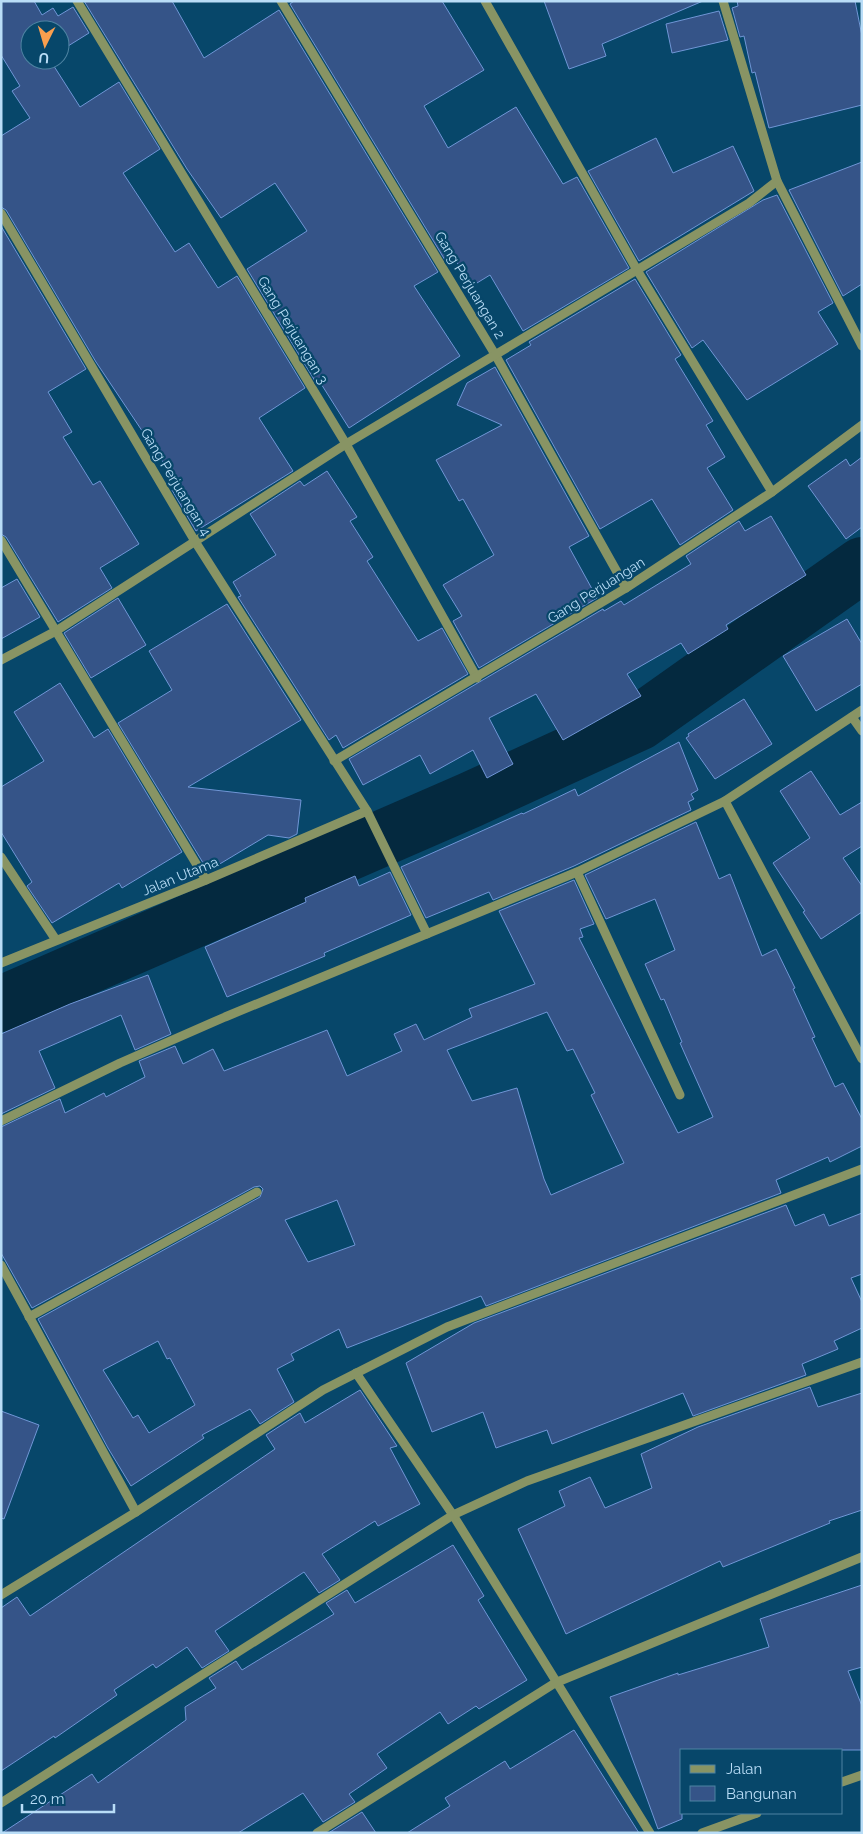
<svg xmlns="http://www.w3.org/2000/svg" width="863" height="1834" font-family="Raleway,sans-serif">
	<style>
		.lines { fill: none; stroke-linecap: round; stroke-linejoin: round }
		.river { stroke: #04293f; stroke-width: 56 }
		.building { fill: #355488; stroke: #7096d6; fill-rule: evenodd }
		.minor { stroke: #889464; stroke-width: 9 }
		.labels { text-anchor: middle; stroke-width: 4.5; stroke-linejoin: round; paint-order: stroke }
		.street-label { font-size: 14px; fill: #b9ddf7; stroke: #07476a }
	</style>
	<rect width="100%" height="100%" fill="#07476a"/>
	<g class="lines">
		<path class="river" d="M1,1004L470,800L640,722L862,565"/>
	</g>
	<g class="building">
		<path d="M1,1H34L42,15L53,8L58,16L73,7L89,33L60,51V30H30V60H50L80,107L119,82L160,149L123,173L175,252L189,243L218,288L237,276L305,388L259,418L293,471L196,531L172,490L179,486L96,362L6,210L1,207V136L30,118L12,91L20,86L1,55Z"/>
		<path d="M84,1H172L204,58L279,10L438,272L414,286L460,356L349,428L318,379L315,381L247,269L307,231L275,183L221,218L187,169Z"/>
		<path d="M294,1H442L484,70L424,106L448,148L516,107L563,184L577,177L629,268L523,331L490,275L472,286L456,261L448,265L290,4Z"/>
		<path d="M544,1H703L602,44L606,56L569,69Z"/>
		<path d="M737,1H855L862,36V105L769,128L755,72L752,73L744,36L740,37L732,8L738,6Z"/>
		<path d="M719,11L728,40L672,53L666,24Z"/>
		<path d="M656,138L673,173L733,146L754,191L639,261L588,171Z"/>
		<path d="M862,162V284L843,296L789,190Z"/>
		<path d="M777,195L833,303L818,312L838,344L747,400L703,340L692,348L646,272L763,200Z"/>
		<path d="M1,226L86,369L48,392L72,432L63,437L93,485L100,481L139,544L100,568L112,588L58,622L6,537L1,534Z"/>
		<path d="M635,279L681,355L675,359L713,421L706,425L725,457L707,468L733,510L680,545L652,499L600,529L506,360L531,345L529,342Z"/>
		<path d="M495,367L589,536L569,547L597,598L479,668L453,621L462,616L443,585L494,555L463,499L459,501L436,460L502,425L457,405L467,383Z"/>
		<path d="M862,457V527L846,539L808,486L846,459L850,466Z"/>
		<path d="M327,471L357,517L350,521L373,557L367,561L418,641L442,628L468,674L343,748L336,735L329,740L238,597L241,596L233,582L276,555L250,514L300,481L304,486Z"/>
		<path d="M771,516L806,575L726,625L728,629L688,654L681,643L627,674L641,696L563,740L536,694L489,718L513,764L487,778L473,750L430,774L420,755L363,785L349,759L603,609L604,611L621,601L624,605L691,564L686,556L739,521L745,531Z"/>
		<path d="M17,579L40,617L1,639V588Z"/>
		<path d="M118,598L146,645L91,678L64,633Z"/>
		<path d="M227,604L301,720L188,787L301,800L297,834L289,838L268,835L208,871L118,723L172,690L149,651Z"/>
		<path d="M847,619L862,644V684L816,711L783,656Z"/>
		<path d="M60,683L94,738L108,729L182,852L122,888L119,883L52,923L27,886L32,882L1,832V787L44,761L14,712Z"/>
		<path d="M744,699L772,744L715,779L686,738L689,736L688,734Z"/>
		<path d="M679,742L698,790L691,794L694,799L688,802L691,810L574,866L493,900L489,892L426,918L401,867L522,813L523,814L575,789L578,796Z"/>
		<path d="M811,771L840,815L862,802V846L843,858L862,886V912L821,939L803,912L805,911L773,863L810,838L780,791Z"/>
		<path d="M696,822L719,879L730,874L762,956L776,949L795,988L793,989L815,1037L812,1038L835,1087L843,1083L862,1119V1146L830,1162L828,1157L776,1180L781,1193L486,1306L481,1296L347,1348L339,1329L291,1354L294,1360L277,1369L294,1402L260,1424L250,1409L202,1435L204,1438L131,1486L108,1448L38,1319L260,1197L263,1189L260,1186L254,1187L32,1308L1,1253V1127L60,1099L65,1113L104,1093L106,1097L145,1077L139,1061L175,1046L183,1064L213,1049L224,1071L327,1030L347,1076L402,1051L394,1034L416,1024L424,1040L472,1017L469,1009L535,984L499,911L574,880L594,924L580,929L583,937L579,938L678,1133L713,1117L680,1043L682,1042L664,999L661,1000L645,964L675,950L655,899L606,919L585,875ZM547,1012L567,1051L573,1049L595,1093L591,1095L624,1163L551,1195L544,1179L517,1088L472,1101L447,1050ZM337,1200L355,1245L308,1262L285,1220ZM158,1341L167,1359L170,1358L195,1405L149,1433L138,1415L133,1418L103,1370Z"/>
		<path d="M390,872L411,915L324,953L325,956L227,997L205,947L306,902L305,898L355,876L359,886Z"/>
		<path d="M148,975L171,1034L135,1050L121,1015L39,1051L55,1088L1,1114V1034L70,1004Z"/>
		<path d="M786,1205L795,1226L824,1214L829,1226L862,1213V1274L851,1278L862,1302V1328L834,1341L838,1349L802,1364L806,1375L693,1416L683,1393L552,1444L547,1430L496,1448L483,1412L432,1432L406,1363L474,1323Z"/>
		<path d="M810,1387L818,1407L862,1393V1510L829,1521L830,1523L723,1567L720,1561L566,1634L518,1529L565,1506L559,1491L590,1477L605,1508L652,1488L641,1454L698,1427Z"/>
		<path d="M360,1390L397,1446L390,1448L420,1504L378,1526L375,1521L322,1554L340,1580L319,1593L304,1572L215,1631L229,1651L202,1668L187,1647L156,1668L153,1664L114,1690L117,1695L55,1738L54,1736L1,1771V1608L17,1597L30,1616L275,1449L266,1435L300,1413L305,1423Z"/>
		<path d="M1,1411L39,1425L4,1519L1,1518Z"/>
		<path d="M453,1545L484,1596L478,1600L527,1680L479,1709L476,1706L448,1724L440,1712L377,1754L387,1768L349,1794L355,1802L323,1822L303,1793L238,1833H2L92,1774L98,1783L186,1720L185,1707L216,1688L209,1678L236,1661L242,1670L334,1614L326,1603L347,1590L355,1603Z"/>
		<path d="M862,1585V1667L848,1671L862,1706V1750H682V1819L658,1829L610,1697L678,1673V1675L769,1647L760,1619Z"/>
		<path d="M574,1730L639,1833H407L450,1806L445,1798L505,1761L510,1769Z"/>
		<path d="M362,1812L376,1833L330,1832Z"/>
	</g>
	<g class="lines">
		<g class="minor">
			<path d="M77,1L346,444L477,678"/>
			<path d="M281,1L496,356L626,588"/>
			<path d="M485,1L637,270L772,492"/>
			<path d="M723,1L777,181L862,346"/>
			<path d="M1,213L196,543L367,811L427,934"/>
			<path d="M1,540L206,880"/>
			<path d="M1,660L56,631L346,444L749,203L777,181"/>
			<path d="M852,717L862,731"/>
			<path d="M334,761L626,588L772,492L862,425"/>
			<path d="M725,801L862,1059"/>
			<path d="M1,857L56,940"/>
			<path d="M577,872L680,1095"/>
			<path d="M1,963L206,880L367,811"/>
			<path d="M1,1121L120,1063L225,1017L577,872L725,801L862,710"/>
			<path d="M1,1265L136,1512"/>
			<path d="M29,1317L257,1192"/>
			<path d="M356,1373L453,1515L650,1833"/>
			<path d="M1,1595L136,1512L323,1390L447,1327L862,1169"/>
			<path d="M842,1782L862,1775"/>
			<path d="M1,1803L453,1515L527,1481L862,1362"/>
			<path d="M317,1833L555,1683L862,1557"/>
			<path d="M702,1833L757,1813"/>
		</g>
	</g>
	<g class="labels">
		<g class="street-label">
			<text transform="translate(470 285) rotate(59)" y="5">Gang Perjuangan 2</text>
			<text transform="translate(293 330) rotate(59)" y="5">Gang Perjuangan 3</text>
			<text transform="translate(176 482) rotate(59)" y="5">Gang Perjuangan 4</text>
			<text transform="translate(596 590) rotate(-32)" y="5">Gang Perjuangan</text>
			<text transform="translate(180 876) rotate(-22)" y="5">Jalan Utama</text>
		</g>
	</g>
	<rect width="863" height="1834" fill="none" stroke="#b9ddf7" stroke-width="5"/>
	<rect x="680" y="1749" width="162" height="65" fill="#07476a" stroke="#4e83a2"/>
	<rect x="690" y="1765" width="25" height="8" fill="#889464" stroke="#4e83a2"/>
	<text x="726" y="1774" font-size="15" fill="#b9ddf7">Jalan</text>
	<rect x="690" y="1786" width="25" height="15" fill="#355488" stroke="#4e83a2"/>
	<text x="726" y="1799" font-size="15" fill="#b9ddf7">Bangunan</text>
	<g transform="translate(45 45) rotate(185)"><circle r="24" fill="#07476a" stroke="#4e83a2"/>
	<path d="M0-4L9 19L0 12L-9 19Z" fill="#fa9f4e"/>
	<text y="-8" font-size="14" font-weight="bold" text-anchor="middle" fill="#b9ddf7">U</text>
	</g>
	<path d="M22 1804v8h92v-8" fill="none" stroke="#b9ddf7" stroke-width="2.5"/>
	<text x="30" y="1804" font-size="15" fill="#b9ddf7" stroke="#07476a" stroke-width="4" paint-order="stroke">20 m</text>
</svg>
